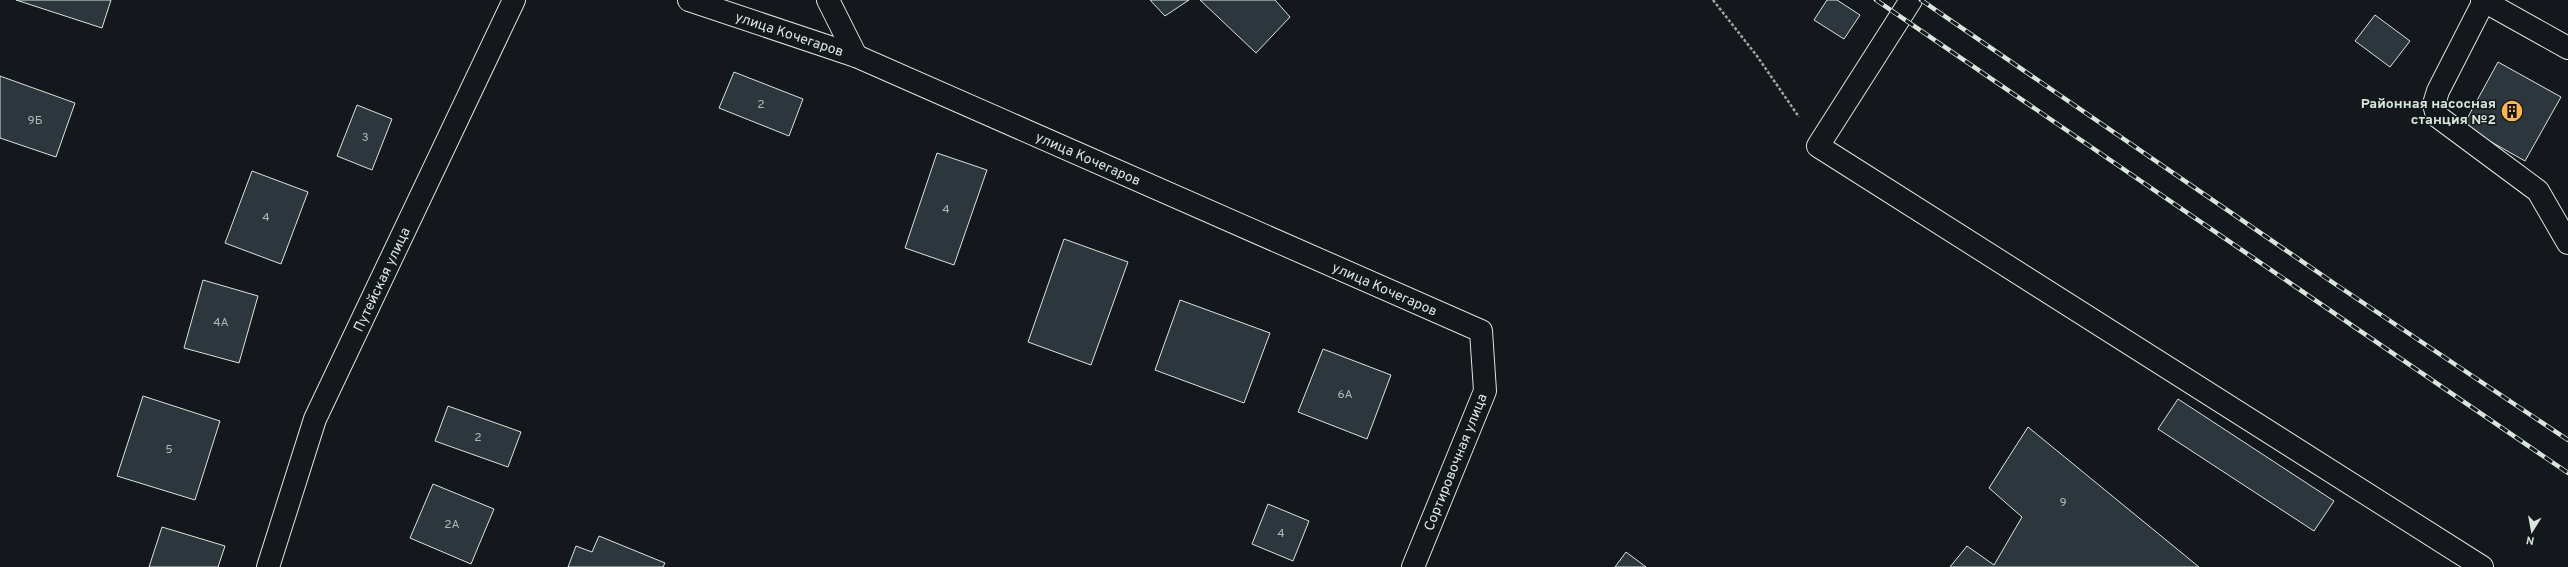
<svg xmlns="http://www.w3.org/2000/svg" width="2568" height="567" font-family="Overpass,sans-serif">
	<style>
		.building { fill: #2c363c; stroke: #d8e6dc }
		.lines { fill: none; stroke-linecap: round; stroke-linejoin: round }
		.minor-casing { stroke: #d8e6dc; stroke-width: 24 }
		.path { stroke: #9da8a2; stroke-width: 2.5; stroke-dasharray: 3 2; stroke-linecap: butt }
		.minor { stroke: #14181c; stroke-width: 22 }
		.rail-casing { stroke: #d8e6dc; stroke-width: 4.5 }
		.rail { stroke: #14181c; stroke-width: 3; stroke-dasharray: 9; stroke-linecap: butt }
		.labels { text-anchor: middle; stroke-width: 3; stroke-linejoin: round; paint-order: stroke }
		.number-label { font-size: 12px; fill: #adbab4 }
		.street-label { font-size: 14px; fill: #d8e6dc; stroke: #14181c }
		.poi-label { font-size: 14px; font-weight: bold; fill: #d8e6dc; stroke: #14181c; text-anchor: end }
	</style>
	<rect width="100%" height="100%" fill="#14181c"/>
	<g class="building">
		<path d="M16,0H111L102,28Z"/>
		<path d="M1150,0H1189L1165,16Z"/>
		<path d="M1200,0H1275L1290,17L1256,53Z"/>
		<path d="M1827,0H1837L1860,15L1844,39L1814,20Z"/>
		<path d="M2375,15L2410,41L2390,67L2355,41Z"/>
		<path d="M2498,62L2561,97L2525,161L2463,126Z"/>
		<path d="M734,72L803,99L789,136L719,108Z"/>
		<path d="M0,76L75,103L56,157L0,138Z"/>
		<path d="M357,105L392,119L372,170L337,156Z"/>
		<path d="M937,153L987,170L954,265L905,248Z"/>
		<path d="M252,171L308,192L281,264L225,243Z"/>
		<path d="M1064,239L1128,262L1091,365L1028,342Z"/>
		<path d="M203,280L258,296L239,363L184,348Z"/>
		<path d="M1180,300L1270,333L1244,403L1155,370Z"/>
		<path d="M1323,349L1391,375L1367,439L1298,412Z"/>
		<path d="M143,396L220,421L195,500L117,476Z"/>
		<path d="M2178,399L2334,501L2314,531L2158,429Z"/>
		<path d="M448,406L521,432L508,467L435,441Z"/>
		<path d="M2028,427L2199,567H1950L1967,546L1994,565L2022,517L1989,488Z"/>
		<path d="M433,484L494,509L471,564L410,538Z"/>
		<path d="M1268,504L1309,521L1293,561L1252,544Z"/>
		<path d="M162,527L225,546L218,567H149Z"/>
		<path d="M599,536L665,563L663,567H568L576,546L592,552Z"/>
		<path d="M1626,552L1646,567H1615Z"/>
	</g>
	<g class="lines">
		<g class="minor-casing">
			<g id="minor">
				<path id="s1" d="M689,0L856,56L1481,331L1485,391L1413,567"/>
				<path d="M828,0L856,56"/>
				<path d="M1911,0L1818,146L2482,567"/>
				<path d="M2482,0L2568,48"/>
				<path d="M2484,1L2438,91L2434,104L2437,116L2538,191L2568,243"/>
				<path id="s2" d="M268,567L315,419L514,0"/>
			</g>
		</g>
		<path class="path" d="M1713,0L1757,56L1799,117"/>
		<use href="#minor" class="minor"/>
		<g class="rail-casing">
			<g id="rail">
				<path d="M1876,0L2568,473"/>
				<path d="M1921,0L2335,284L2568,440"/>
			</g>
		</g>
		<use href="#rail" class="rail"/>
	</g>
	<defs>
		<g id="building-disc" transform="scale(1.15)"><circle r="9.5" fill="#ffb74d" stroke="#14181c"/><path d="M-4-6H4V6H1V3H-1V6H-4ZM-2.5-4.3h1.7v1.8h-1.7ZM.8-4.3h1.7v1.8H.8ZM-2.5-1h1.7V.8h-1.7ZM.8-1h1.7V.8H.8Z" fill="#111"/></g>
	</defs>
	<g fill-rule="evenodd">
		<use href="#building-disc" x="2512" y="111"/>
	</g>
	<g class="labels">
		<g class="number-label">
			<text x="761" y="108">2</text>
			<text x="35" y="124">9Б</text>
			<text x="365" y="141">3</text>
			<text x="946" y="213">4</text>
			<text x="266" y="221">4</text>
			<text x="221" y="326">4А</text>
			<text x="1345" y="398">6А</text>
			<text x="478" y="441">2</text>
			<text x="169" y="453">5</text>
			<text x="2063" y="506">9</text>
			<text x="452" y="528">2А</text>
			<text x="1281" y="537">4</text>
		</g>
		<g class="street-label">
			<text dy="5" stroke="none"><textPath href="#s1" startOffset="106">улица Кочегаров</textPath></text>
			<text dy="5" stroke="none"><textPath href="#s1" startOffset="430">улица Кочегаров</textPath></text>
			<text dy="5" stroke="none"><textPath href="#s2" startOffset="310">Путейская улица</textPath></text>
			<text dy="5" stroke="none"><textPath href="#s1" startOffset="754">улица Кочегаров</textPath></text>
			<text transform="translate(1455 462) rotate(-68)" y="5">Сортировочная улица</text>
		</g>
		<g class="poi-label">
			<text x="2496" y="108">Районная насосная<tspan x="2496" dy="16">станция №2</tspan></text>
		</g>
	</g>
	<g transform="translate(2532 531) rotate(191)" stroke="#14181c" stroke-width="3" paint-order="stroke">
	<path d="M0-3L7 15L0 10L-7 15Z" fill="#d8e6dc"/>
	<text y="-6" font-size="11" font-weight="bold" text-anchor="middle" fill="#d8e6dc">N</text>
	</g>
</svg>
